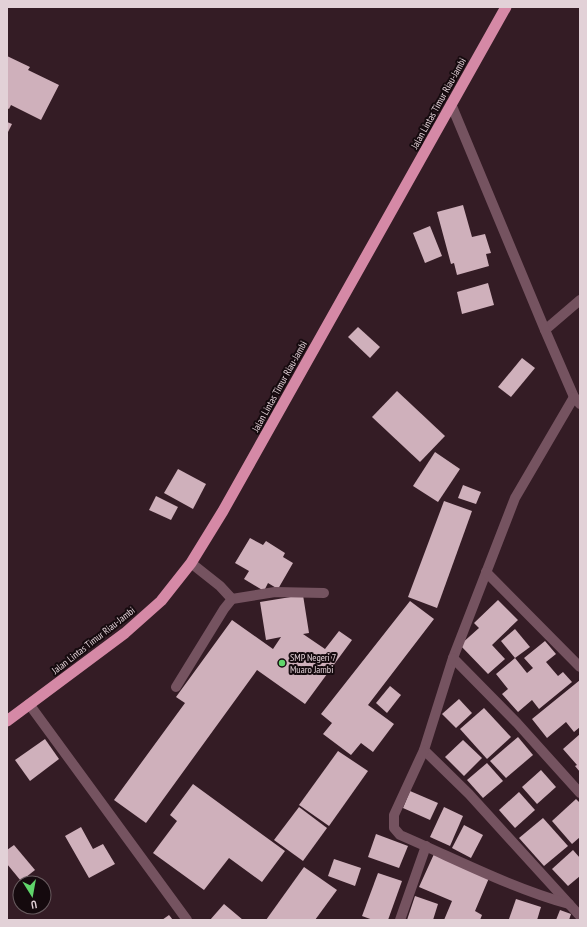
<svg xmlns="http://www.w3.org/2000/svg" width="587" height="927" font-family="'PT Sans Narrow',sans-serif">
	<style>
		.building { fill: #cfb0bb }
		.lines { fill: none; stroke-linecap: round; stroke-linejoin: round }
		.service { stroke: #755360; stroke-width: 10 }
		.minor { stroke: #755360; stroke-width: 10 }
		.trunk { stroke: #d589a6; stroke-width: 11 }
		.poi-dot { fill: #60d56b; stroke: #150a0e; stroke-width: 1.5 }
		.labels { text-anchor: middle; stroke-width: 4; stroke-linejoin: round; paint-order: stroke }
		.street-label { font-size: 10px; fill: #e2d1d7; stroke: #150a0e }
		.poi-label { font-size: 10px; fill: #e2d1d7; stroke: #150a0e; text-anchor: start }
	</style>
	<rect width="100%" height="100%" fill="#341c25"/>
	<g class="building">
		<path d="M7,56L30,67L28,70L59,85L41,120L11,105L9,109L7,108Z"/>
		<path d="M7,122L12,124L7,134Z"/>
		<path d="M463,205L472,237L485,234L491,253L486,254L489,266L457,275L454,263L451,264L437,212Z"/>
		<path d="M430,226L442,256L425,263L413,233Z"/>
		<path d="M488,283L494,305L462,314L457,292Z"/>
		<path d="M358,327L380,347L370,358L348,337Z"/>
		<path d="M522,358L535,368L511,397L498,387Z"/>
		<path d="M397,391L445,436L420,462L372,417Z"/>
		<path d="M435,452L460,469L438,502L413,486Z"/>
		<path d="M178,469L206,484L193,509L164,493Z"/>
		<path d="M463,485L481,492L476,504L458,498Z"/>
		<path d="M156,496L178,507L171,520L149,510Z"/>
		<path d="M444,501L472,511L437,608L408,597Z"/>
		<path d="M250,538L263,545L266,541L285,553L283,557L293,563L278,589L268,583L264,591L244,579L249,571L235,563Z"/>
		<path d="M303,595L309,633L303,634L325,649L339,631L352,640L305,704L257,670L146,823L114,800L185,703L176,697L232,620L273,649L281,637L266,640L260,602Z"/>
		<path d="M498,600L518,620L492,645L505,659L488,674L460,645L479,628L474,623Z"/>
		<path d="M410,601L434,619L368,705L394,724L373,752L361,743L351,755L323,734L332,723L321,714Z"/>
		<path d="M515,629L530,647L515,658L501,641Z"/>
		<path d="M545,641L556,654L546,662L558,676L563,672L572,682L539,709L532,700L518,712L502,694L508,689L496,674L515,658L527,673L533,668L524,658Z"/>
		<path d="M580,680V727L574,732L566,722L547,738L532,719Z"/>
		<path d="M390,686L401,695L387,713L376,703Z"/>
		<path d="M459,699L472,713L456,728L442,714Z"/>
		<path d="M484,708L511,737L487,759L460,729Z"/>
		<path d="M580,734V772L575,766L577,765L563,749Z"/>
		<path d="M518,737L533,755L506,778L490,761Z"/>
		<path d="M45,739L59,759L30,781L15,760Z"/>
		<path d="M463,740L482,758L464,776L445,757Z"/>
		<path d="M338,751L368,771L329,826L299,805Z"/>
		<path d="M487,763L503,781L483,798L467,780Z"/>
		<path d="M541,770L556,787L537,804L522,787Z"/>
		<path d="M193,784L285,851L262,882L229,858L204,890L153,853L177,821L170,815Z"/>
		<path d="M410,791L438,803L430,820L403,808Z"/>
		<path d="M519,792L535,810L515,828L499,810Z"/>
		<path d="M576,799L580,803V837L572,844L552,821Z"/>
		<path d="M299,807L327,828L303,861L274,840Z"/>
		<path d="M444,807L463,816L450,846L430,837Z"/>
		<path d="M543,818L568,846L544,866L519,838Z"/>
		<path d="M464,825L483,835L471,858L452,848Z"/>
		<path d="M81,827L93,849L103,844L115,864L89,878L65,836Z"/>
		<path d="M376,834L408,846L399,868L368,857Z"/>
		<path d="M14,845L35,870L21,881L7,864V850Z"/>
		<path d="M573,850L580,858V876L568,886L552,869Z"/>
		<path d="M434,854L489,878L475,911L482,915L480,920H444L452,901L419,887Z"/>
		<path d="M334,859L361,868L355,886L328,876Z"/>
		<path d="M304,867L337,890L315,920H266Z"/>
		<path d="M378,873L402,881L388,920H373L362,916Z"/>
		<path d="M415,896L438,904L433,920H407Z"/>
		<path d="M516,899L541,907L537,920L509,919Z"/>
		<path d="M224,904L243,920H210Z"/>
		<path d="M560,910L571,914L569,920H556Z"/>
		<path d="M169,915L173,920H162Z"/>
	</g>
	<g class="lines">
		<g class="service">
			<path d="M545,330L580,300"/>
			<path d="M191,563L220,586L232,599"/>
			<path d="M176,687L224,609L232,599L275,592L324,593"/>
		</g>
		<g class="minor">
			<path d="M451,104L545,330L574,397L580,404"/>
			<path d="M574,397L515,498L453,658L424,750L469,794L580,916"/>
			<path d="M486,572L580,667"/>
			<path d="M453,658L517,723L580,793"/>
			<path d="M29,704L187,920"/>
			<path d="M424,750L394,815V828L400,835C456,859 511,888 569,904"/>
			<path d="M400,920L426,846"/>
		</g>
		<path class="trunk" d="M7,721L125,633L161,601L191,563L223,511L506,7"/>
	</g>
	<circle class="poi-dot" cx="282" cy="663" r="4"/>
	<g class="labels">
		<g class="street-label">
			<text transform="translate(438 103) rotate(-61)" y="4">Jalan Lintas Timur Riau-Jambi</text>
			<text transform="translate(279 386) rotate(-61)" y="4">Jalan Lintas Timur Riau-Jambi</text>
			<text transform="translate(93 640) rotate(-38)" y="4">Jalan Lintas Timur Riau-Jambi</text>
		</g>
		<g class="poi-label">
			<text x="290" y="661">SMP Negeri 7<tspan x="290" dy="12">Muaro Jambi</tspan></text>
		</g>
	</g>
	<rect width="587" height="927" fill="none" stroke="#e2d1d7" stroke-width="16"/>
	<g transform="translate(32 895) rotate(169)"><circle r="19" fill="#150a0e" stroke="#675a5e"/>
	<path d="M0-3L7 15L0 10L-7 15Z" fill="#60d56b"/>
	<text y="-6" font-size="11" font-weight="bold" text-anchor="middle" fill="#e2d1d7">U</text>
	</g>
</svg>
